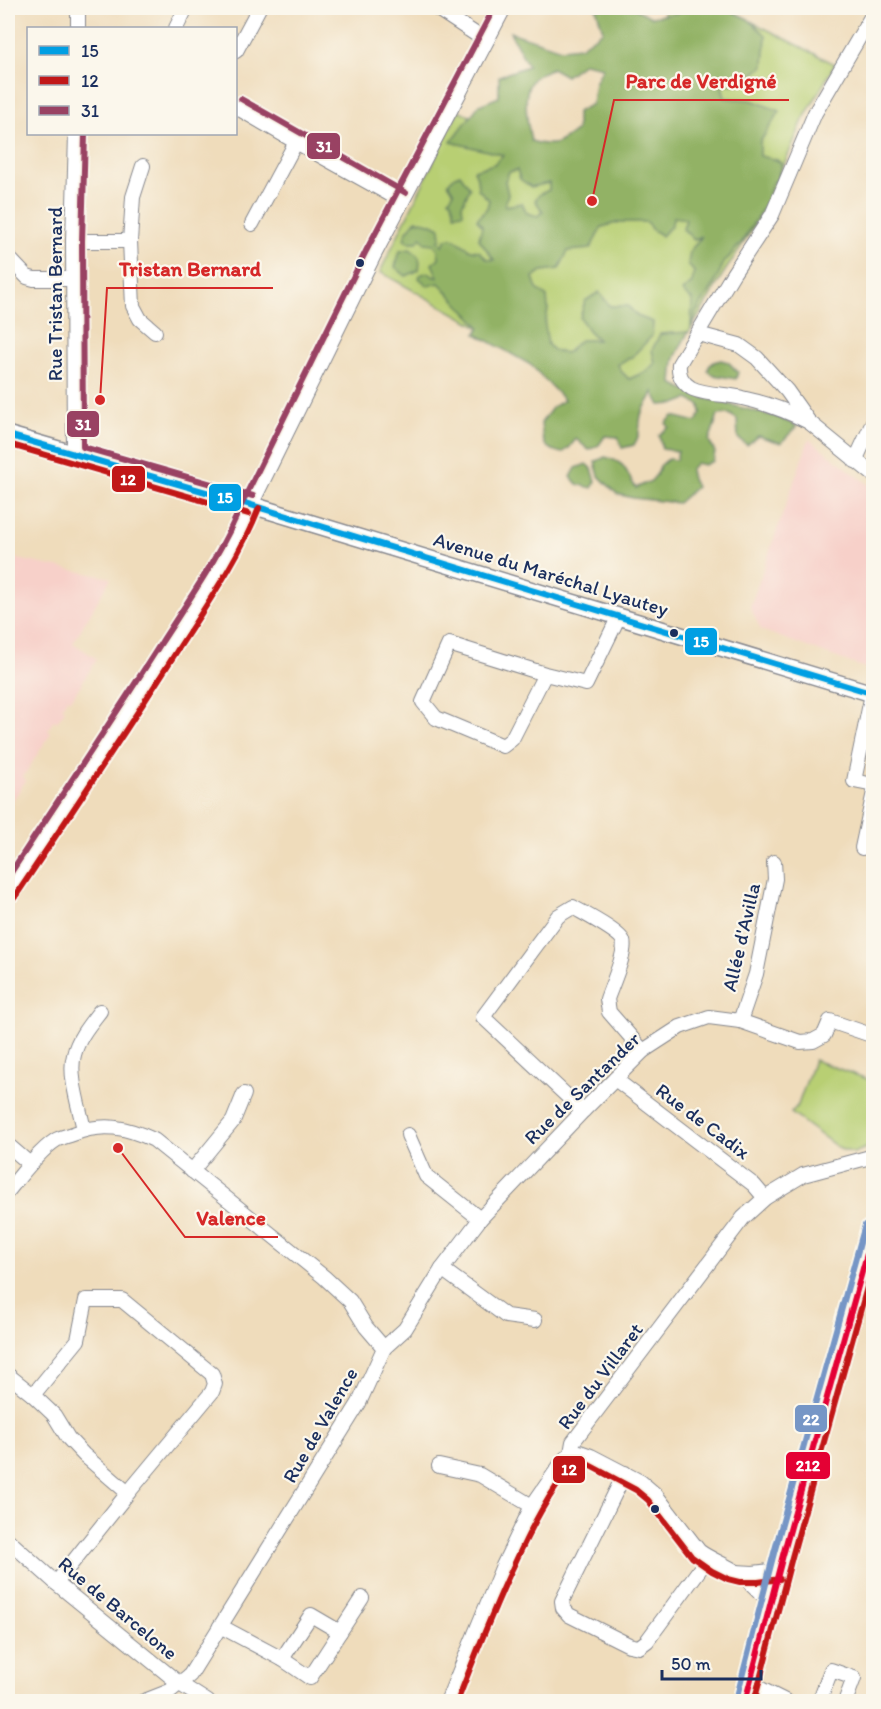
<svg xmlns="http://www.w3.org/2000/svg" width="881" height="1709" font-family="Itim,sans-serif">
	<style>
		.built { fill: #f7d0c9 }
		.green { fill: #b8cf73; stroke: #6a7f68; stroke-width: 1.5 }
		.forest { fill: #92b265; stroke: #567062; stroke-width: 1.5; fill-rule: evenodd }
		.lines { fill: none; stroke-linecap: round; stroke-linejoin: round }
		.minor-casing { stroke: #85868c; stroke-width: 16 }
		.tertiary-casing { stroke: #85868c; stroke-width: 19 }
		.primary-casing { stroke: #85868c; stroke-width: 23 }
		.minor { stroke: #fff; stroke-width: 14 }
		.tertiary { stroke: #fff; stroke-width: 16 }
		.primary { stroke: #fff; stroke-width: 21 }
		.bus-1-casing { stroke: #fbf7ec; stroke-width: 10 }
		.bus-2-casing { stroke: #fbf7ec; stroke-width: 10 }
		.bus-3-casing { stroke: #fbf7ec; stroke-width: 10 }
		.bus-4-casing { stroke: #fbf7ec; stroke-width: 10 }
		.bus-5-casing { stroke: #fbf7ec; stroke-width: 10 }
		.bus-1 { stroke: #009fe3; stroke-width: 6 }
		.bus-2 { stroke: #c11718; stroke-width: 6 }
		.bus-3 { stroke: #994263; stroke-width: 6 }
		.bus-4 { stroke: #e40134; stroke-width: 6 }
		.bus-5 { stroke: #7696c6; stroke-width: 6 }
		.bus-dot { fill: #1b2f5e; stroke: #fbf7ec; stroke-width: 2 }
		.labels { text-anchor: middle; stroke-width: 4.5; stroke-linejoin: round; paint-order: stroke }
		.street-label { font-size: 20px; fill: #1b2f5e; stroke: #fbf7ec }
		.leader { fill: none; stroke: #d62828; stroke-width: 2 }
		.callout-dot { fill: #d62828; stroke: #fbf7ec; stroke-width: 2 }
		.callout-label { font-size: 21px; text-anchor: middle; font-weight: bold; fill: #d62828; stroke: #fbf7ec; stroke-width: 4.5; stroke-linejoin: round; paint-order: stroke }
		.line-badge { stroke: #fbf7ec; stroke-width: 2 }
		.badge-label { font-size: 16px; text-anchor: middle; font-weight: bold; fill: #fff }
	</style>
	<rect width="100%" height="100%" fill="#fbf7ec"/>
	<filter id="ink" filterUnits="userSpaceOnUse"><feTurbulence type="fractalNoise" baseFrequency=".0167" numOctaves="2"/><feDisplacementMap in="SourceGraphic" scale="12" xChannelSelector="R" yChannelSelector="G"/><feConvolveMatrix kernelMatrix="1 2 1 2 8 2 1 2 1" color-interpolation-filters="sRGB"/></filter>
	<filter id="wash" filterUnits="userSpaceOnUse"><feTurbulence type="fractalNoise" baseFrequency=".008" numOctaves="4" result="noise"/><feDisplacementMap in="SourceGraphic" scale="24" xChannelSelector="R" yChannelSelector="G"/><feGaussianBlur stdDeviation="1.35" result="paint"/><feColorMatrix in="noise" values="0 0 0 0 0 0 0 0 0 0 0 0 0 0 0 0 0 1.4 0 .05"/><feComposite in="paint" operator="in"/></filter>
	<g filter="url(#wash)">
		<rect width="100%" height="100%" fill="#efdcbb"/>
		<g class="built">
			<path d="M809,439L873,488V671L761,630L750,607Z"/>
			<path d="M8,557L111,578L73,643L97,659L71,700L68,698L62,707L65,710L57,722L54,720L48,730L51,733L23,777L26,780L8,808Z"/>
		</g>
		<g class="green">
			<path d="M667,8H725L835,64L803,120L764,212L723,274L691,329L664,365L646,385L476,334L479,327L380,272L459,110L567,172Z"/>
			<path d="M814,1060L873,1081V1145L854,1153L840,1149L791,1113L798,1105Z"/>
		</g>
		<g class="forest">
			<path d="M596,8H634L651,17L678,13L686,8H725L748,19L766,35L764,66L740,84L722,85L725,98L751,100L780,111L760,142V156L777,160L782,164L776,181L772,183L767,201L742,242L724,263L712,288L696,312L691,329L692,300L682,291L692,283L694,272L688,264L690,251L702,236L694,240L683,229L686,219L674,217L671,226L662,236L651,229L647,222H620L602,227L590,249L568,251L559,269L542,271L533,277L537,289L547,297L548,309L545,325L548,345L553,350L566,353L580,340H598L588,330L580,318L585,301L599,292L610,306H628L637,316L653,322L652,336L632,357L618,364L621,371L629,379L647,371L655,363L652,350L660,334L688,332L674,360L672,383L697,396L777,417L797,426L781,443L758,436L747,445L738,438L737,419L729,414L718,415L709,441L715,452L713,461L704,465L696,463L690,470L692,479L696,487L678,503L633,498L617,494L599,476L595,462L605,457C628,463 624,470 636,488L651,481L657,474L660,466L668,459L676,460L678,451L662,449L659,435L669,427L666,423L673,416L696,422L701,413L700,405L688,399L675,404L660,405L653,392C650,402 643,407 641,415C638,429 642,431 634,445L622,448L618,437L605,436L599,445L589,450L576,439L569,448L562,453C541,448 543,442 541,423L552,408L564,400L531,365L476,334L480,327L439,283L428,286L419,278L420,275L428,272L434,277H438L432,264L439,258L438,250L434,244L425,243L421,237L417,242H409L404,239L407,231L416,220L430,223L440,228L441,239L438,241L443,245L446,239L453,238L471,250L479,251L487,259L494,260L479,239L482,226L477,219L487,208L489,200L478,189L477,178L474,170L494,164L503,155L451,142L479,105L499,97V76L528,66L510,32L561,49L580,47L603,31ZM584,63L603,67L595,83L592,104L577,112V130C559,144 554,148 531,141C528,125 520,90 535,77C539,74 547,71 552,68L566,76ZM517,170L520,179L531,187L549,183V190L540,194L535,200L543,212L537,216L527,213L522,203L505,206L508,194L505,181L509,172Z"/>
			<path d="M460,174L470,188L462,205L463,213L455,214L452,202L449,199L454,192L448,183L455,176Z"/>
			<path d="M410,249C420,256 421,259 419,270L406,276L395,267L400,251Z"/>
			<path d="M721,360L728,362L738,372L736,379L713,375L708,371C708,364 715,361 721,360Z"/>
			<path d="M586,464L592,469L596,481L592,488L577,484L571,477L576,468Z"/>
		</g>
	</g>
	<g filter="url(#ink)">
		<g class="lines">
			<g class="minor-casing">
				<g id="minor">
					<path d="M436,8L480,37L487,39"/>
					<path d="M78,28V8"/>
					<path d="M176,28L186,8"/>
					<path d="M236,51L259,8"/>
					<path d="M236,107L296,142L402,201"/>
					<path d="M143,166L133,197L130,241L133,306L140,319L155,332"/>
					<path d="M252,224L296,142"/>
					<path d="M73,241H130"/>
					<path d="M8,257L27,277L34,279H74"/>
					<path d="M698,334L739,345L757,358L787,391L809,422L874,475"/>
					<path d="M809,422C787,411 766,403 742,398C727,394 704,395 691,388C682,382 678,375 679,364L733,274L772,215L815,113L874,12"/>
					<path d="M74,454L73,241L76,134"/>
					<path d="M855,461L874,420"/>
					<path d="M251,505L374,255L504,8"/>
					<path d="M545,674L512,739L503,746L436,718L423,702L449,644L545,674L586,684L619,616"/>
					<path d="M872,694L854,781L874,785"/>
					<path d="M862,848L874,792"/>
					<path d="M740,1021L756,974L775,879L774,862"/>
					<path d="M615,1079L754,1185L765,1198"/>
					<path d="M583,1111L483,1017L558,916L573,907C583,913 620,932 623,941C627,952 611,987 607,999L609,1012L643,1051"/>
					<path d="M84,1130C80,1109 68,1075 74,1055C78,1038 90,1024 100,1011"/>
					<path d="M408,1135L426,1176L480,1219"/>
					<path d="M8,1145L30,1164"/>
					<path d="M192,1171L233,1121L244,1094"/>
					<path d="M8,1191C20,1176 40,1150 56,1140C61,1137 68,1136 73,1134C103,1122 126,1127 154,1140L324,1277L350,1301L366,1327L384,1348L359,1403L190,1675L170,1691L142,1702"/>
					<path d="M442,1269L506,1316L535,1320"/>
					<path d="M384,1348L405,1329L442,1269L480,1219L583,1111L643,1051L680,1027L709,1017L740,1021L800,1042L813,1041L824,1035L830,1021L874,1036"/>
					<path d="M8,1375L33,1395L54,1415L68,1438L84,1455L128,1493L56,1583"/>
					<path d="M33,1395L78,1340L86,1300H122L212,1374L215,1384L212,1392L128,1493"/>
					<path d="M571,1453L580,1452L591,1456L641,1482L655,1494L699,1551C711,1560 725,1564 738,1573C750,1581 760,1592 770,1603"/>
					<path d="M439,1466L480,1475L532,1506"/>
					<path d="M625,1473L562,1601L563,1608L569,1615L629,1645L639,1647L647,1641L708,1558"/>
					<path d="M8,1540L56,1583L180,1684L208,1702"/>
					<path d="M736,1572L753,1573L779,1570"/>
					<path d="M220,1626L282,1659L310,1678L362,1598"/>
					<path d="M282,1659L311,1615L340,1632"/>
					<path d="M749,1683L787,1702"/>
					<path d="M447,1702L502,1568L532,1506L563,1461L571,1453L573,1442L743,1218L765,1198L803,1175L874,1156"/>
					<path d="M819,1702L831,1670L854,1678L845,1702"/>
				</g>
			</g>
			<g class="tertiary-casing">
				<g id="tertiary">
					<path d="M8,435L251,505L874,694"/>
					<path d="M8,892L107,744L197,603L242,528L251,505"/>
				</g>
			</g>
			<g class="primary-casing">
				<path id="primary" d="M745,1702L783,1555L874,1227"/>
			</g>
			<use href="#minor" class="minor"/>
			<use href="#tertiary" class="tertiary"/>
			<use href="#primary" class="primary"/>
			<g class="bus-1-casing">
				<path id="bus-1" d="M8,435L251,505L874,694"/>
			</g>
			<g class="bus-2-casing">
				<g id="bus-2">
					<path d="M8,444L249,514"/>
					<path d="M15,897C69,816 123,736 175,654C205,607 239,559 259,508"/>
					<path d="M457,1702C475,1656 493,1609 514,1565C531,1528 549,1492 575,1462L587,1464L636,1490L648,1500L692,1557L712,1571L728,1579L740,1582H758L780,1579"/>
					<path d="M754,1702L792,1557L874,1262"/>
				</g>
			</g>
			<g class="bus-3-casing">
				<g id="bus-3">
					<path d="M241,99L406,193"/>
					<path d="M85,134L82,241L83,447L253,496"/>
					<path d="M8,877C59,799 111,722 161,643C190,598 223,551 243,501L366,251L494,8"/>
				</g>
			</g>
			<g class="bus-4-casing">
				<path id="bus-4" d="M745,1702L783,1555L874,1229"/>
			</g>
			<g class="bus-5-casing">
				<path id="bus-5" d="M736,1700L774,1553L865,1225"/>
			</g>
			<use href="#bus-1" class="bus-1"/>
			<use href="#bus-2" class="bus-2"/>
			<use href="#bus-3" class="bus-3"/>
			<use href="#bus-4" class="bus-4"/>
			<use href="#bus-5" class="bus-5"/>
		</g>
	</g>
	<g class="bus-dot">
		<circle cx="360" cy="263" r="5"/>
		<circle cx="674" cy="633" r="5"/>
		<circle cx="655" cy="1509" r="5"/>
	</g>
	<g class="labels">
		<g class="street-label">
			<text transform="translate(55 294) rotate(-90)" y="7">Rue Tristan Bernard</text>
			<text transform="translate(551 574) rotate(17)" y="7">Avenue du Maréchal Lyautey</text>
			<text transform="translate(741 937) rotate(-77)" y="7">Allée d'Avilla</text>
			<text transform="translate(582 1088) rotate(-44)" y="7">Rue de Santander</text>
			<text transform="translate(703 1121) rotate(37)" y="7">Rue de Cadix</text>
			<text transform="translate(600 1376) rotate(-53)" y="7">Rue du Villaret</text>
			<text transform="translate(320 1425) rotate(-60)" y="7">Rue de Valence</text>
			<text transform="translate(118 1608) rotate(40)" y="7">Rue de Barcelone</text>
		</g>
	</g>
	<path class="leader" d="M592 201L614 100H789M100 400L107 288H273M118 1148L185 1237H278"/>
	<g class="callout-dot">
		<circle cx="592" cy="201" r="6"/>
		<circle cx="100" cy="400" r="6"/>
		<circle cx="118" cy="1148" r="6"/>
	</g>
	<g class="callout-label">
		<text x="701" y="88">Parc de Verdigné</text>
		<text x="190" y="276">Tristan Bernard</text>
		<text x="231" y="1225">Valence</text>
	</g>
	<g class="line-badge">
		<rect x="306" y="132" width="35" height="28" rx="6" fill="#994263"/>
		<rect x="66" y="410" width="34" height="28" rx="6" fill="#994263"/>
		<rect x="111" y="465" width="35" height="28" rx="6" fill="#c11718"/>
		<rect x="208" y="483" width="34" height="29" rx="6" fill="#009fe3"/>
		<rect x="684" y="627" width="34" height="29" rx="6" fill="#009fe3"/>
		<rect x="794" y="1404" width="34" height="29" rx="6" fill="#7696c6"/>
		<rect x="785" y="1451" width="46" height="29" rx="6" fill="#e40134"/>
		<rect x="552" y="1455" width="34" height="29" rx="6" fill="#c11718"/>
	</g>
	<g class="badge-label">
		<text x="324" y="152">31</text>
		<text x="83" y="430">31</text>
		<text x="128" y="485">12</text>
		<text x="225" y="503">15</text>
		<text x="701" y="647">15</text>
		<text x="811" y="1425">22</text>
		<text x="808" y="1471">212</text>
		<text x="569" y="1475">12</text>
	</g>
	<rect width="881" height="1709" fill="none" stroke="#fbf7ec" stroke-width="30"/>
	<rect x="27" y="27" width="210" height="108" fill="#fbf7ec" stroke="#a1a7b3" stroke-width="1.5"/>
	<rect x="39" y="46" width="30" height="9" fill="#009fe3" stroke="#a1a7b3" stroke-width="1.5"/>
	<text x="81" y="57" font-size="18" fill="#1b2f5e">15</text>
	<rect x="39" y="76" width="30" height="9" fill="#c11718" stroke="#a1a7b3" stroke-width="1.5"/>
	<text x="81" y="87" font-size="18" fill="#1b2f5e">12</text>
	<rect x="39" y="106" width="30" height="9" fill="#994263" stroke="#a1a7b3" stroke-width="1.5"/>
	<text x="81" y="117" font-size="18" fill="#1b2f5e">31</text>
	<path d="M662 1670v9h99v-9" fill="none" stroke="#1b2f5e" stroke-width="3"/>
	<text x="671" y="1670" font-size="18" fill="#1b2f5e" stroke="#fbf7ec" stroke-width="4.5" paint-order="stroke">50 m</text>
</svg>
